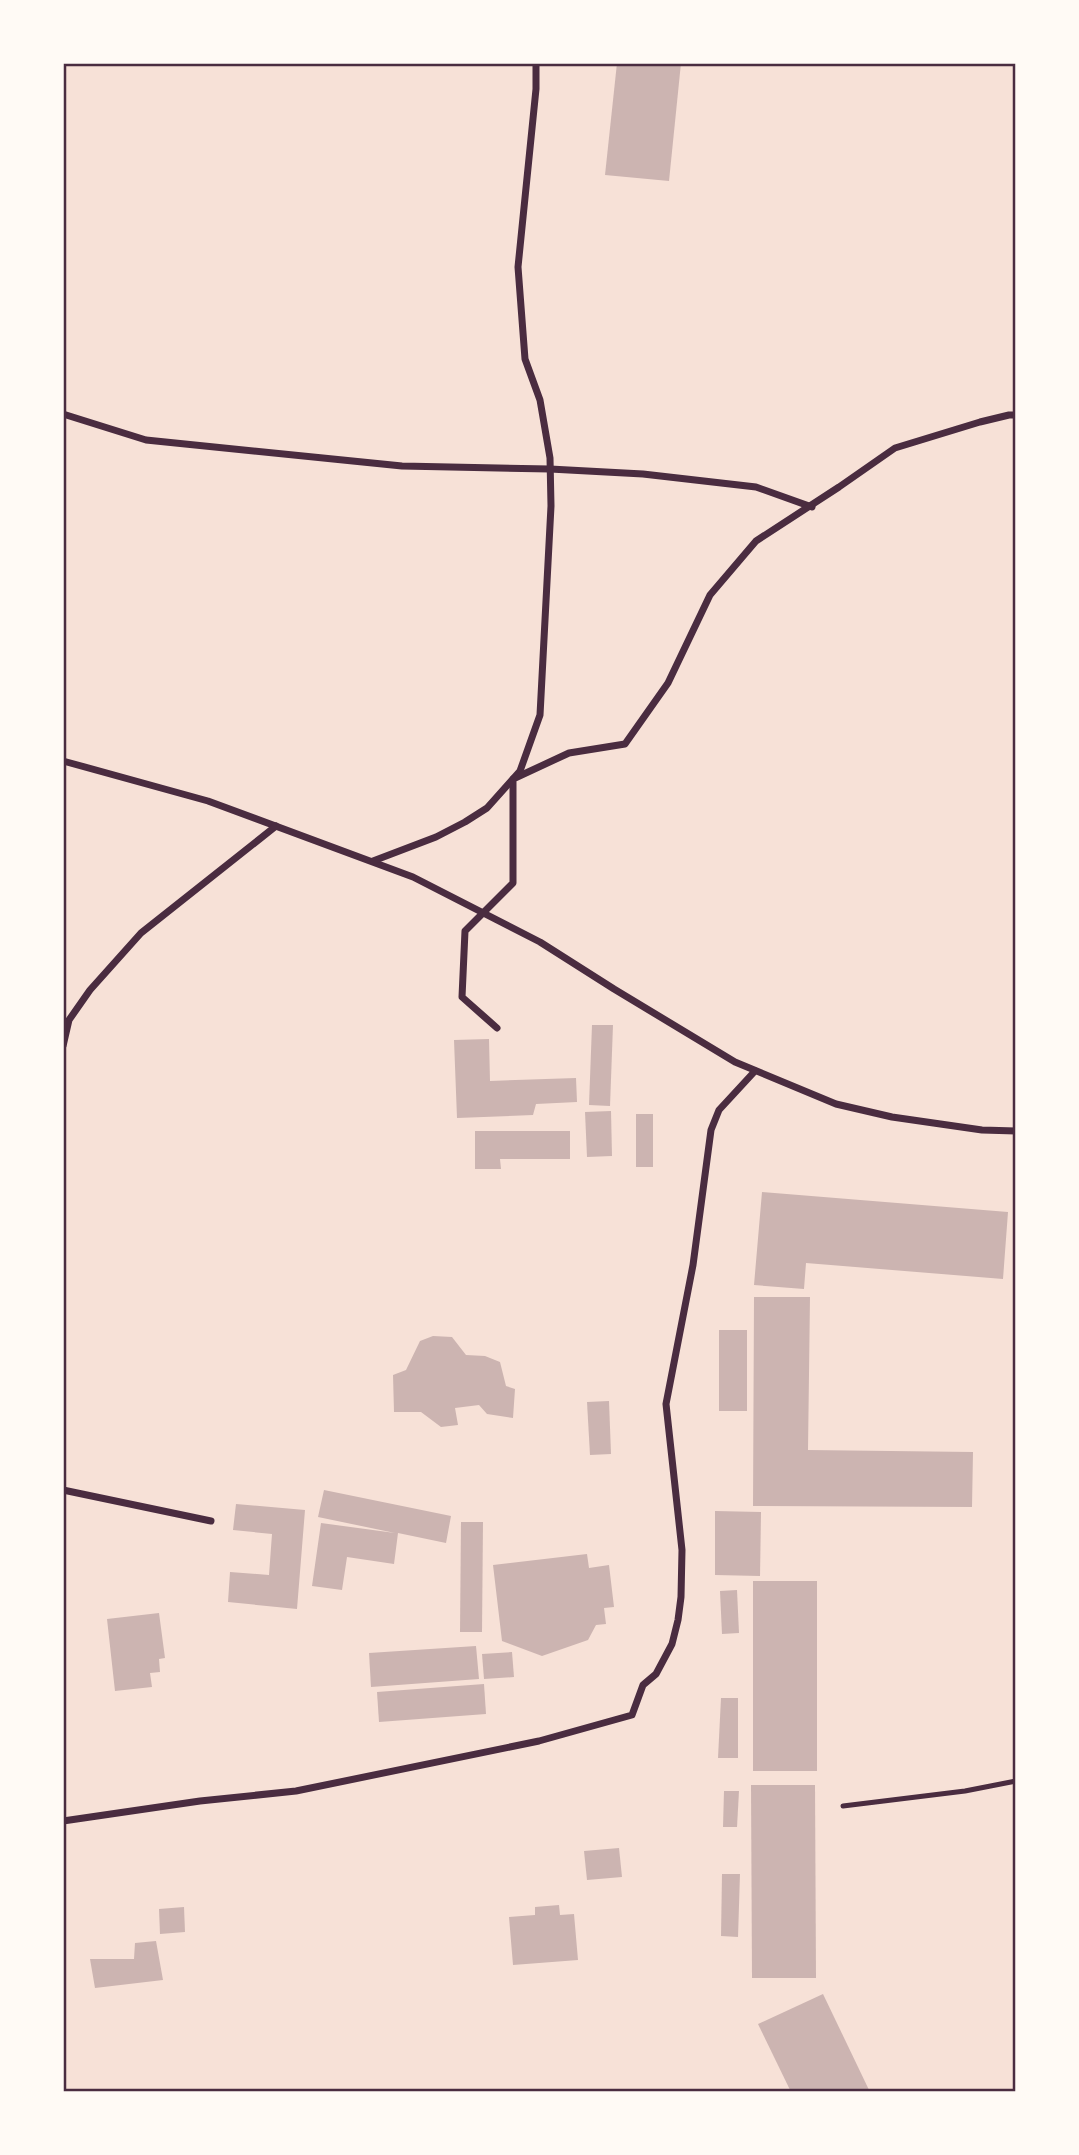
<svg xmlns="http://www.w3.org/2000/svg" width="1079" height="2155" font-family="'Space Grotesk',sans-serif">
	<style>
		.building { fill: #ccb4b1 }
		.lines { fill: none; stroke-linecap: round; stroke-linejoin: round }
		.service { stroke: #4a2c40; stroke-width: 5 }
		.minor { stroke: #4a2c40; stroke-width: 7 }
		.neatline { fill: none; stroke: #4a2c40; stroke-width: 2.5 }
	</style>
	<rect width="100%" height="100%" fill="#f7e1d7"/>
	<g class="building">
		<path d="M617,63H681L669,181L605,175Z"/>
		<path d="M592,1025H613L610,1106L589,1105Z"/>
		<path d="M489,1039L490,1081L576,1078L577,1102L536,1104L533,1115L457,1118L454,1040Z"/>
		<path d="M611,1111L612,1156L587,1157L585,1112Z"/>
		<rect x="636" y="1114" width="17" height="53"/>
		<path d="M475,1131H570V1159H500L501,1169H475Z"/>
		<path d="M762,1192L1008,1212L1003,1279L806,1263L804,1289L754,1285Z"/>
		<path d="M754,1297H810L808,1450L973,1452L972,1507L753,1506Z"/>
		<rect x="719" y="1330" width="28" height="81"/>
		<path d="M433,1336L452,1337L466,1355L485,1356L500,1362L506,1386L515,1389L513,1418L487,1414L479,1405L455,1408L458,1425L441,1427L421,1412H394L393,1375L406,1370L420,1341Z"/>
		<path d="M609,1401L611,1454L590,1455L587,1402Z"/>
		<path d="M324,1490L451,1516L446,1543L398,1533L394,1564L347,1557L342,1590L312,1586L321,1523L395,1533L318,1517Z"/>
		<path d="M236,1504L305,1510L297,1609L228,1602L230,1572L269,1575L272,1534L233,1530Z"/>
		<path d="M715,1511L761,1512L760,1576L715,1575Z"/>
		<path d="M461,1522H483L482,1632H460Z"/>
		<path d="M587,1554L589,1568L609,1565L614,1607L604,1608L606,1624L596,1625L588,1640L542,1656L502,1641L493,1565Z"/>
		<rect x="753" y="1581" width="64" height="190"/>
		<path d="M737,1590L739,1633L722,1634L720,1591Z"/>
		<path d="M159,1613L165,1658L159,1659L160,1672L150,1673L152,1687L115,1691L107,1619Z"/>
		<path d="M476,1646L479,1679L371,1687L369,1653Z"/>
		<path d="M512,1652L514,1677L484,1679L482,1654Z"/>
		<path d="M484,1684L486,1714L379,1722L377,1692Z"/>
		<path d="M721,1698H738V1758H718Z"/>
		<path d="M751,1785H815L816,1978H752Z"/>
		<path d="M724,1791H739L737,1827H723Z"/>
		<path d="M619,1848L622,1877L587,1880L584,1851Z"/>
		<path d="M722,1874H740L738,1937L721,1936Z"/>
		<path d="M559,1905L560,1915L574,1914L578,1960L513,1965L509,1917L535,1915V1907Z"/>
		<path d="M184,1907L185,1932L160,1934L159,1909Z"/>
		<path d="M156,1941L163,1980L95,1988L90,1959H134L135,1943Z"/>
		<path d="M823,1994L870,2092H791L758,2024Z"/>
	</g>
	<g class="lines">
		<path class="service" d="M843,1806L965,1791L1016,1781"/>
		<g class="minor">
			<path d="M63,414L146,440L402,466L550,469L643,474L756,487L812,507"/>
			<path d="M63,761L208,801L413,877L540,942L614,989L735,1062L836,1104L892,1117L982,1130L1016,1131"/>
			<path d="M373,861L436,837L465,822L487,808L520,771L540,715L551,506L550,458L540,400L525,359L518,267L536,89V63"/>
			<path d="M497,1028L462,997L465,931L513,883V779L569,753L625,744L668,683L710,595L756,541L839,487L895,448L980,422L1009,415H1016"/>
			<path d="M63,1046L69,1020L90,990L141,933L276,826"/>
			<path d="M63,1490L211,1521"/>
			<path d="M63,1821L200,1801L296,1791L539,1741L632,1715L643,1685L656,1674L672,1644L678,1620L681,1597L682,1550L666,1404L693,1265L711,1130L719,1110L755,1071"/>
		</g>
	</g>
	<rect width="1079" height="2155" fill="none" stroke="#fffaf5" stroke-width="130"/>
	<rect x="65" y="65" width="949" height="2025" class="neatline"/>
</svg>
